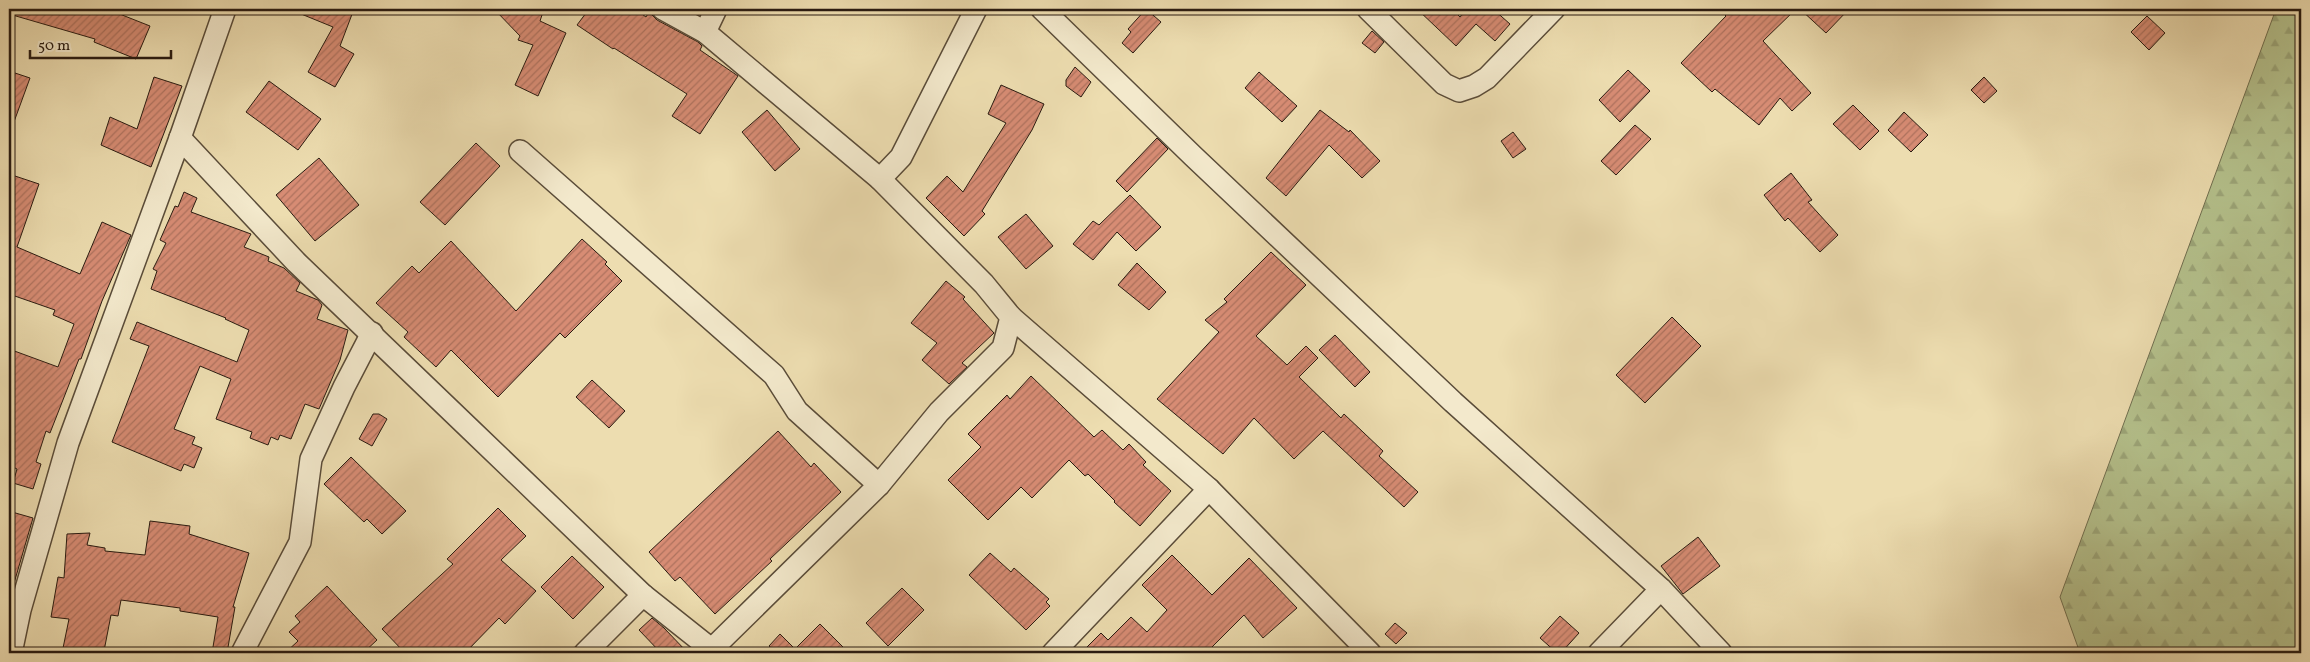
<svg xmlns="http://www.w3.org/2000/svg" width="2310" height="662" font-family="Vollkorn,serif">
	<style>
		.forest { fill: url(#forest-firs); stroke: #6f6e4f }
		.building { fill: url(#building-hatch); stroke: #291b11 }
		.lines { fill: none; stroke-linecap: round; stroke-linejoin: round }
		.minor-casing { stroke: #5a4c39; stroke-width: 24 }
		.minor { stroke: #f3e9cc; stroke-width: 21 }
	</style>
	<defs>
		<pattern id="forest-firs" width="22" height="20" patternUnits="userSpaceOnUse" patternTransform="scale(1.25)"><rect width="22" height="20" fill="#b5c28d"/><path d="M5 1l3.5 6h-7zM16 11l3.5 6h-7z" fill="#9ca679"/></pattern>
		<pattern id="building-hatch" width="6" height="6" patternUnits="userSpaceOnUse" patternTransform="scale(1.25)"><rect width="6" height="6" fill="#d78c74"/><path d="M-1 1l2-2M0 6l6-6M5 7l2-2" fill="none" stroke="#ae725e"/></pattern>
	</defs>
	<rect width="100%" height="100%" fill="#edddb0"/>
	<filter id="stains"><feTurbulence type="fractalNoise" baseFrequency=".004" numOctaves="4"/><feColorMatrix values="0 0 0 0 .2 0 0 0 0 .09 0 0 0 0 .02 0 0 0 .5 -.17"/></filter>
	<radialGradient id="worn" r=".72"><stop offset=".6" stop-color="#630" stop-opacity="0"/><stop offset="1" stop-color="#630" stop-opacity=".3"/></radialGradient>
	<path class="forest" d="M2276,9H2301V653H2080L2060,597Z"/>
	<g class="building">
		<path d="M9,9H107L150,26L136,59L94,42L95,39L9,14Z"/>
		<path d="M289,9H354L340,46L354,54L335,87L308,72L333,27Z"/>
		<path d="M494,9H544L540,21L566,33L538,96L515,85L533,45L518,40L520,36Z"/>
		<path d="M589,9H635L646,17L649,12L657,20L698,42L702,46L700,50L738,76L700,134L672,116L687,94L614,48L613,49L577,25Z"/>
		<path d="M1146,9L1161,22L1133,53L1122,43L1131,32L1128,29Z"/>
		<path d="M1417,9H1452L1460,17L1463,13L1458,9H1493L1510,24L1495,41L1476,24L1456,46Z"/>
		<path d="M1719,9H1796L1763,41L1811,93L1792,111L1780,98L1759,125L1715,89L1712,92L1681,63L1726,16Z"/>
		<path d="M1800,9H1849L1826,33Z"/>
		<path d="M2147,16L2165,33L2149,50L2131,32Z"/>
		<path d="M1372,31L1384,42L1375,53L1362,43Z"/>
		<path d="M1075,67L1091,82L1081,97L1066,86V80Z"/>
		<path d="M1628,70L1650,91L1620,122L1599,100Z"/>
		<path d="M9,71L30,78L11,130H9Z"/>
		<path d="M1259,72L1297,106L1282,122L1245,88Z"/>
		<path d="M154,77L182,86L151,167L101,145L110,117L137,129Z"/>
		<path d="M1984,77L1997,91L1984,103L1971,90Z"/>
		<path d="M269,81L321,119L298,150L246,112Z"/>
		<path d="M1001,85L1044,104L1032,130L982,211L985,214L964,236L926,198L947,176L963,192L1006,123L988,114Z"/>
		<path d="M1853,105L1879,131L1860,150L1833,124Z"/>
		<path d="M767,110L800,149L775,171L742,132Z"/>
		<path d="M1320,110L1349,132L1350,130L1380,161L1362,178L1329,145L1286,196L1266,178Z"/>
		<path d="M1904,112L1928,135L1911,152L1888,130Z"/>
		<path d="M1635,125L1651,139L1616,175L1601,161Z"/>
		<path d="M1513,132L1526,149L1513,158L1501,141Z"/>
		<path d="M1157,138L1168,149L1127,192L1116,181Z"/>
		<path d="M476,143L500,166L445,225L420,202Z"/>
		<path d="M319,158L359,205L315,241L276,195Z"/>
		<path d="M1791,173L1812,200L1808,202L1838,235L1820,252L1788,218L1785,221L1764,195Z"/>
		<path d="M9,174L39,184L17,247L80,274L102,222L131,235L102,301L81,359H79L50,433L46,431L36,462L41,464L33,489L13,483L17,469L9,465V349L58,367L74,324L53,315L55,310L9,294Z"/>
		<path d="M184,192L197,198L191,212L251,234L244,247L269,257L268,261L284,268L300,283L296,291L318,300L322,305L317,319L348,330L340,360L319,409L305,404L291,439L280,435L278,440L271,437L268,445L250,438L252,432L216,419L231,379L200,366L174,429L195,437L192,444L202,448L194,468L184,464L181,471L112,442L149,346L130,339L137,322L237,362L249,330L225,319L226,318L151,289L157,271L153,269L166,243L160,240L175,206L178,207Z"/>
		<path d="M1130,195L1161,227L1136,251L1117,232L1093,260L1073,244L1093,221L1099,225Z"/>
		<path d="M1026,214L1053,246L1026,269L998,237Z"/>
		<path d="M582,239L607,262L605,264L622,281L565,338L560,333L498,397L451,350L436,367L404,337L408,332L376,303L412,266L419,273L451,241L516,311Z"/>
		<path d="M1271,252L1306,285L1256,336L1287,365L1306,346L1318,358L1299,377L1341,418L1344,414L1383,451L1379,456L1418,492L1404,507L1323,431L1294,459L1254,418L1223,454L1157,399L1219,332L1205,320L1227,302L1224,299Z"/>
		<path d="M1137,263L1166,292L1149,310L1118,285Z"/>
		<path d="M946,281L965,297L963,299L994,333L962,363L967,367L949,384L922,360L937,343L911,323Z"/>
		<path d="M1672,317L1701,346L1645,403L1616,375Z"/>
		<path d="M1335,335L1370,372L1355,387L1319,350Z"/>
		<path d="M1031,376L1094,437L1102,430L1123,450L1129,444L1146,462L1143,465L1171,491L1140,526L1114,502L1115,501L1088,474L1085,476L1069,460L1032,498L1021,487L988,520L948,480L981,447L968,434L1007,395L1010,399Z"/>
		<path d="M592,380L625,411L609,428L576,397Z"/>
		<path d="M373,414H379L387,419L372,446L359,439Z"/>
		<path d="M778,431L811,467L814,463L841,492L770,559L772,561L715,614L680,577L675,581L649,552Z"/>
		<path d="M351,457L406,511L382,534L367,519L364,522L324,484Z"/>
		<path d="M498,508L526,536L501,560L536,591L505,624L499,618L465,653H405L382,629L453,564L447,559Z"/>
		<path d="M12,512L33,518L10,597L9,523Z"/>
		<path d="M150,521L190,526L189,534L249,553L233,607H235L227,653H212L218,617L180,611V608L121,600L118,616L111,615L104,651L94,649L93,653H62L69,619L51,617L58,577L64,578L67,534L90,533L87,545L105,548V551L145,555Z"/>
		<path d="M1698,537L1720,566L1683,594L1661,566Z"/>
		<path d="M990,553L1011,572L1014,568L1049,599L1046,602L1050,606L1026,630L969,575Z"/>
		<path d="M1172,555L1212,595L1249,558L1297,608L1263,638L1244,615L1206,653H1081L1101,633L1108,640L1131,617L1147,632L1167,610L1142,585Z"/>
		<path d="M572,556L604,587L573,619L541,587Z"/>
		<path d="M327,586L377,640L363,653H285L298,641L289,632L300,622L295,616Z"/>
		<path d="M902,588L924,610L888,646L866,623Z"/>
		<path d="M1560,616L1579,633L1561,653H1557L1540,638Z"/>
		<path d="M652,618L664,628L688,653H661L639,630Z"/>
		<path d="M1395,623L1407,633L1396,644L1385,634Z"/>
		<path d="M820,624L849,653H777L769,646L780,634L795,649Z"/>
	</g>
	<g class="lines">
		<g class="minor-casing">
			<g id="minor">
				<path d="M663,9L705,32L880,179L901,157L976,9"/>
				<path d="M1042,9L1193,156L1453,402L1661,589L1721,653"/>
				<path d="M1368,9L1444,84L1459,91L1474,86L1487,78L1554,9"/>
				<path d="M705,32L716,9"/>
				<path d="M180,138L296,262L470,429L643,595L716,653"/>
				<path d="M520,151L774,375L797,411L879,485"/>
				<path d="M1011,317L1209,489L1370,653"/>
				<path d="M712,649L879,485L939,412L1003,348L1011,317L984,284L880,179"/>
				<path d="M11,653L20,610L68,443L180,138L225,9"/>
				<path d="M242,653L300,542L311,459L344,387L372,333"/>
				<path d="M585,653L643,595"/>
				<path d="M1053,653L1209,489"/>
				<path d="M1599,653L1661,589"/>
			</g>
		</g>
		<use href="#minor" class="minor"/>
	</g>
	<rect width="2310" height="662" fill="none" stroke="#edddb0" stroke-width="30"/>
	<rect x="10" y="10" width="2290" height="642" fill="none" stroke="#291b11" stroke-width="2.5"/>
	<rect x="15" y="15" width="2280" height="632" fill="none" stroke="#291b11"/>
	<path d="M30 50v8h141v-8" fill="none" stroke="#291b11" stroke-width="2.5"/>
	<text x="38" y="50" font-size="15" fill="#291b11" stroke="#f3e9cc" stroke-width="4" paint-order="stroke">50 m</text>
	<rect width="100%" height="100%" filter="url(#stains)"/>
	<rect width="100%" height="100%" fill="url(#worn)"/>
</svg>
